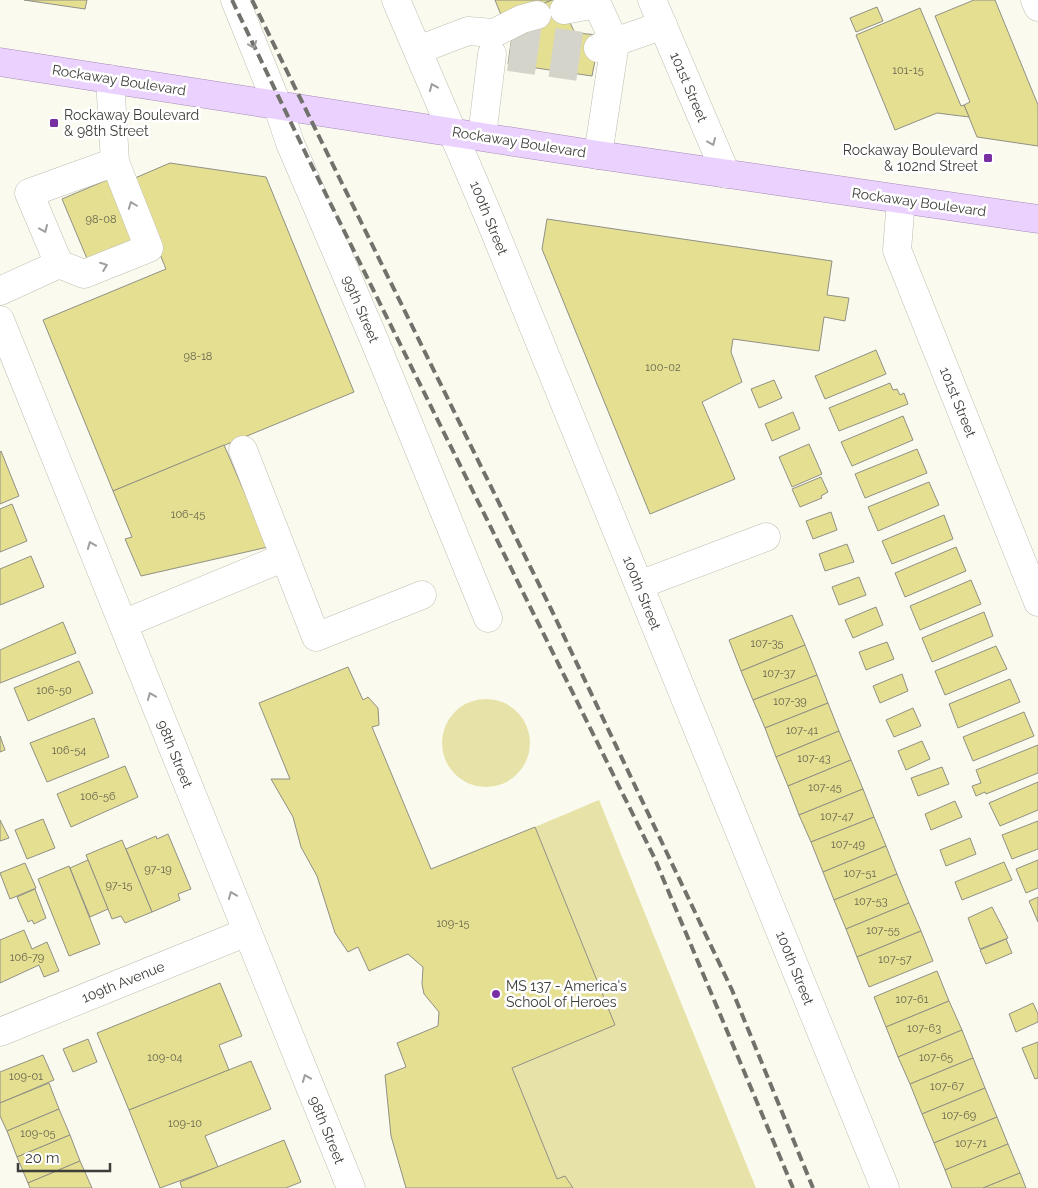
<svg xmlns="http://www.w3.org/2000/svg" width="1038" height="1188" font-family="Raleway,sans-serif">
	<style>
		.green { fill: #e6e2a8 }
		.building { fill: #e5df91; stroke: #909085 }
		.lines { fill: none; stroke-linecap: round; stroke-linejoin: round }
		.minor-tunnel { stroke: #d5d4cb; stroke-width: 28; stroke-dasharray: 28 14; stroke-linecap: butt }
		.minor-casing { stroke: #bebeb3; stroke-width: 29 }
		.major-casing { stroke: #a58ab8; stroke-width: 29 }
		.minor { stroke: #fff; stroke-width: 28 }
		.major { stroke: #ebd2fe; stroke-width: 28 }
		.rail { stroke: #72726c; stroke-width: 4; stroke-dasharray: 10 5; stroke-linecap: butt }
		.oneway { stroke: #9e9e9c }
		.poi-dot { fill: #772fa2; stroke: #fff; stroke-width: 2 }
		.labels { text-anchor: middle; stroke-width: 5; stroke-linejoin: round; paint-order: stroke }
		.number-label { font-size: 11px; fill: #67664f }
		.street-label { font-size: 14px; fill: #3d3d39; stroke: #fff }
		.poi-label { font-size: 14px; fill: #3d3d39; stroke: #fff; text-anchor: start }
	</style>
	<rect width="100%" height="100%" fill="#fbfaef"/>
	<g class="green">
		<circle cx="486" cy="743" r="44"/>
		<path d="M599,800L756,1188H573L565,1176L557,1179L512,1068L615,1025L535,827Z"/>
	</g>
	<g class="building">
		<path d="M24,0H87L85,9Z"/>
		<path d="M495,0H552L503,20Z"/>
		<path d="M552,0H559L575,33L600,35L592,76L508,64L512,36L533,8Z"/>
		<path d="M974,0H995L1038,105V146L977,137L964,105L970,102L935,16Z"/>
		<path d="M877,7L883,21L856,32L850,18Z"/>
		<path d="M920,8L961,106L964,105L969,117L937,113L895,130L856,35Z"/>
		<path d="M170,163L266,177L354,392L113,491L43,320L166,269L139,203L135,178Z"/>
		<path d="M114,177L139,241L88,261L62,199Z"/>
		<path d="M547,219L832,261L827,295L849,298L845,321L824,317L819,351L733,339L731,352L742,382L702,402L735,479L650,514L542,249Z"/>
		<path d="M876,350L886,374L825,399L815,376Z"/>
		<path d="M774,380L782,398L759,408L751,389Z"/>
		<path d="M890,383L893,390L897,389L900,395L904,393L908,404L839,431L829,408Z"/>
		<path d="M793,412L800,429L772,441L765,424Z"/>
		<path d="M903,416L913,440L852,466L841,442Z"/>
		<path d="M809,444L822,474L792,487L779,457Z"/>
		<path d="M224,445L268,547L141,576L125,539L132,537L113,491Z"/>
		<path d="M917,449L927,473L865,498L855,474Z"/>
		<path d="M1,451L19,496L0,504V452Z"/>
		<path d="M821,477L828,492L821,496L822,498L800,507L792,489Z"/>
		<path d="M929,482L939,505L878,531L868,507Z"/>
		<path d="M12,504L27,541L0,552V509Z"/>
		<path d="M831,512L837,530L813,539L806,521Z"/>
		<path d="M944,515L953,539L892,564L882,541Z"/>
		<path d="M847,544L854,562L825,571L819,554Z"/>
		<path d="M956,547L966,571L905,597L895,573Z"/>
		<path d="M31,556L44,587L0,605V569Z"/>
		<path d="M859,577L866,595L839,605L832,587Z"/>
		<path d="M971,580L981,604L920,630L910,606Z"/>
		<path d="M876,607L883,625L853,638L845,620Z"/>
		<path d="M984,612L993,636L932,662L922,638Z"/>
		<path d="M792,615L805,645L741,671L729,640Z"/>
		<path d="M63,622L76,653L0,683V650Z"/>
		<path d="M887,642L894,659L866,670L859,652Z"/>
		<path d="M805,645L817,675L753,700L741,671Z"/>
		<path d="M996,646L1007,669L945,695L935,671Z"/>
		<path d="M79,661L93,693L28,721L14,688Z"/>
		<path d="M348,667L363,700L368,697L378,708L379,725L372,727L431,869L535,827L615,1025L512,1068L557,1179L565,1176L573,1188H406L391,1136L385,1075L406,1067L397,1043L438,1026L439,1012L424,994L422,984L423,967L408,954L369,971L358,947L348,952L335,933L317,876L301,847L293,817L271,779H290L259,703Z"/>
		<path d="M902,674L908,691L880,703L873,686Z"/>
		<path d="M817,675L828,703L765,728L753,700Z"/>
		<path d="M1010,679L1020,702L958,728L949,704Z"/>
		<path d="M828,703L839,731L776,757L765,728Z"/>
		<path d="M913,708L921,726L894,737L886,720Z"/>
		<path d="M1024,712L1034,736L973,761L963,737Z"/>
		<path d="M94,718L109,757L47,782L30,743Z"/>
		<path d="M839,731L851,760L788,786L776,757Z"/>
		<path d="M0,736L5,750L0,752Z"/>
		<path d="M922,741L930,759L906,770L898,751Z"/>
		<path d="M1038,745V773L986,794L985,792L976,796L972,786L981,783L976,770Z"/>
		<path d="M851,760L863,789L799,815L788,786Z"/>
		<path d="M125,766L138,797L71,827L57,794Z"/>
		<path d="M942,767L949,784L918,796L911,778Z"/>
		<path d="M1038,782V810L1000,826L989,803Z"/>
		<path d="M863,789L874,817L811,842L799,815Z"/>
		<path d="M955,801L962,817L931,830L925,814Z"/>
		<path d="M874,817L886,846L823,872L811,842Z"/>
		<path d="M43,819L55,848L27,859L15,830Z"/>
		<path d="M0,820L9,838L0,841Z"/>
		<path d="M1038,821V849L1012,859L1002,835Z"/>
		<path d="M168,834L191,889L178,894L180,900L152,912L126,849L156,836L157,839Z"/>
		<path d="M970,838L976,854L946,866L940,850Z"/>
		<path d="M122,840L152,912L125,923L121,916L112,919L86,855Z"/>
		<path d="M886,846L897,874L834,900L823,872Z"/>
		<path d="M88,860L108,909L90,917L70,868Z"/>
		<path d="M1038,860V888L1026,893L1016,869Z"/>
		<path d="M1004,862L1012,880L962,900L955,882Z"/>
		<path d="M25,863L36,888L10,899L0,873Z"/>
		<path d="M69,866L100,944L69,956L38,879Z"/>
		<path d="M897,874L909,903L846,929L834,900Z"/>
		<path d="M35,889L46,918L34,924L32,920L28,922L17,897Z"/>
		<path d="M1038,897V922L1029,901Z"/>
		<path d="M909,903L921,931L857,957L846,929Z"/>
		<path d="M992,907L1008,938L980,949L968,918Z"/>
		<path d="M24,930L32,949L47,942L59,971L44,977L39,965L0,983V940Z"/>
		<path d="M921,931L933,961L869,987L857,957Z"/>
		<path d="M1006,939L1012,953L986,964L980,950Z"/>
		<path d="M937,971L949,1001L886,1027L874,997Z"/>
		<path d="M220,983L242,1036L219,1045L229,1070L129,1110L97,1033Z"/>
		<path d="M949,1001L962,1030L898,1057L886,1027Z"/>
		<path d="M1033,1003L1038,1014V1022L1016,1032L1009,1014Z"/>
		<path d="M962,1030L973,1058L910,1084L898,1057Z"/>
		<path d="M88,1039L97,1062L73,1072L63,1049Z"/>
		<path d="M1038,1042V1078L1035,1079L1022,1048Z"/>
		<path d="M43,1055L54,1080L0,1103V1072Z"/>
		<path d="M973,1058L985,1088L922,1114L910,1084Z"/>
		<path d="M251,1061L271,1109L205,1136L218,1167L160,1188L129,1110Z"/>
		<path d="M49,1083L59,1109L7,1131L0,1116V1103Z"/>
		<path d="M985,1088L997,1117L934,1143L922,1114Z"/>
		<path d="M59,1109L70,1135L17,1157L7,1131Z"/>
		<path d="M997,1117L1008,1144L945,1170L934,1143Z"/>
		<path d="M70,1135L80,1161L28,1183L17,1157Z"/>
		<path d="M284,1140L301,1182L286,1188H182L180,1182Z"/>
		<path d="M1008,1144L1020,1173L983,1188H952L945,1170Z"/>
		<path d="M80,1161L92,1188H30L28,1183Z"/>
		<path d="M1020,1173L1026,1188H983Z"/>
	</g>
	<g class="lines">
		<g class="minor-tunnel">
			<path d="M512,36L597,48"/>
			<path d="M509,57L592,69"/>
		</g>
		<g class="minor-casing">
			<g id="minor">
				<path d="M235,0L277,104L290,143L373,337L488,618"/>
				<path d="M396,0L490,220L885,1188"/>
				<path d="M652,0L726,174"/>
				<path d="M1035,0L1038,7"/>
				<path d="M564,10L597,4L615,43L598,155"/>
				<path d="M598,48L663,25"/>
				<path d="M418,50L468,31L494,33L522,19L537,15"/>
				<path d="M110,79L115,162L149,248L84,274L59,264L29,193L115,162"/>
				<path d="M482,136L492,54"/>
				<path d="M901,200L897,250L1038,602"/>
				<path d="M0,291L59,264"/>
				<path d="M0,320L351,1188"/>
				<path d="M243,450L316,637L422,595"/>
				<path d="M639,585L766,537"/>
				<path d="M123,624L285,557"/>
				<path d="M0,1032L247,932"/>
			</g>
		</g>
		<g class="major-casing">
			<path id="major" d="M0,62L598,155L1038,219"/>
		</g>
		<use href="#minor" class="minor"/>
		<use href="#major" class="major"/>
		<g class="rail">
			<path d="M232,0L306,154L654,857L793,1188"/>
			<path d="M252,0L552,611L732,990L813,1188"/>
		</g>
	</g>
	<defs><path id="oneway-chevron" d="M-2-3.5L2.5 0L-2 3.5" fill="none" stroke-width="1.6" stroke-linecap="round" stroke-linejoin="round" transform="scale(1.25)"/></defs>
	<g class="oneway">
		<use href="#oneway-chevron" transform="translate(253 45) rotate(68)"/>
		<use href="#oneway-chevron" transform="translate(433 87) rotate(-113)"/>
		<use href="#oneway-chevron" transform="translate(712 142) rotate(67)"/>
		<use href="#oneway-chevron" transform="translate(132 205) rotate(-111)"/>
		<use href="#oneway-chevron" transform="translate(44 229) rotate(67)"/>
		<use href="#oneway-chevron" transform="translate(104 266) rotate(-21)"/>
		<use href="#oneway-chevron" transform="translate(91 545) rotate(-112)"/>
		<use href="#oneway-chevron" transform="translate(151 696) rotate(-112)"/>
		<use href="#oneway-chevron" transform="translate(232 895) rotate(-112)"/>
		<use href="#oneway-chevron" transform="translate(306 1078) rotate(-112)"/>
	</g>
	<g class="poi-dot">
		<rect x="49" y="118" width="10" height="10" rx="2.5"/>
		<rect x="983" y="153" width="10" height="10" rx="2.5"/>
		<circle cx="496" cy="994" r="5"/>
	</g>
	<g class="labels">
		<g class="number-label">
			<text x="908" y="74">101-15</text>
			<text x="101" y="223">98-08</text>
			<text x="198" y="360">98-18</text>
			<text x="663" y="371">100-02</text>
			<text x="188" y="518">106-45</text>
			<text x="767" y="647">107-35</text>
			<text x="779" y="677">107-37</text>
			<text x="54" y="694">106-50</text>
			<text x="790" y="705">107-39</text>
			<text x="802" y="734">107-41</text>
			<text x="69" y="754">106-54</text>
			<text x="814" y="762">107-43</text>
			<text x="825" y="791">107-45</text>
			<text x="98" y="800">106-56</text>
			<text x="837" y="820">107-47</text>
			<text x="848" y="848">107-49</text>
			<text x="158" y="873">97-19</text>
			<text x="860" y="877">107-51</text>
			<text x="119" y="889">97-15</text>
			<text x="871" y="905">107-53</text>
			<text x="453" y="927">109-15</text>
			<text x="883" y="934">107-55</text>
			<text x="27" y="961">106-79</text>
			<text x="895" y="963">107-57</text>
			<text x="912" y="1003">107-61</text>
			<text x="924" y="1032">107-63</text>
			<text x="165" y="1061">109-04</text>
			<text x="936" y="1061">107-65</text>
			<text x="26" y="1080">109-01</text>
			<text x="947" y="1090">107-67</text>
			<text x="959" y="1119">107-69</text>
			<text x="185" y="1127">109-10</text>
			<text x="38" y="1137">109-05</text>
			<text x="971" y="1147">107-71</text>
		</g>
		<g class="street-label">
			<text transform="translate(119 80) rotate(9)" y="5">Rockaway Boulevard</text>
			<text transform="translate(689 87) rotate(67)" y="5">101st Street</text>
			<text transform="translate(519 142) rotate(9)" y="5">Rockaway Boulevard</text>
			<text transform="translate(919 202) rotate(8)" y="5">Rockaway Boulevard</text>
			<text transform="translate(489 218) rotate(68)" y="5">100th Street</text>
			<text transform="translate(361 309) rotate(67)" y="5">99th Street</text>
			<text transform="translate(958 402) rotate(68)" y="5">101st Street</text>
			<text transform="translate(642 593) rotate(68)" y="5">100th Street</text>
			<text transform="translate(175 754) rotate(68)" y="5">98th Street</text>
			<text transform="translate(795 968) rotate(68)" y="5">100th Street</text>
			<text transform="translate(123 982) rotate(-22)" y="5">109th Avenue</text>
			<text transform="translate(327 1130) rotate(68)" y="5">98th Street</text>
		</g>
		<g class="poi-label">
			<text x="64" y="120">Rockaway Boulevard<tspan x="64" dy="16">&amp; 98th Street</tspan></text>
			<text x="978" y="155" text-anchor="end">Rockaway Boulevard<tspan x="978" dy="16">&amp; 102nd Street</tspan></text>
			<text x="506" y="991">MS 137 - America's<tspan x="506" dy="16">School of Heroes</tspan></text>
		</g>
	</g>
	<path d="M18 1163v8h92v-8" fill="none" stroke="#3d3d39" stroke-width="2.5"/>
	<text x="25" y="1163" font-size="15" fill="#3d3d39" stroke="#ffffff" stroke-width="4" paint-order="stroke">20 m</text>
</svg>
